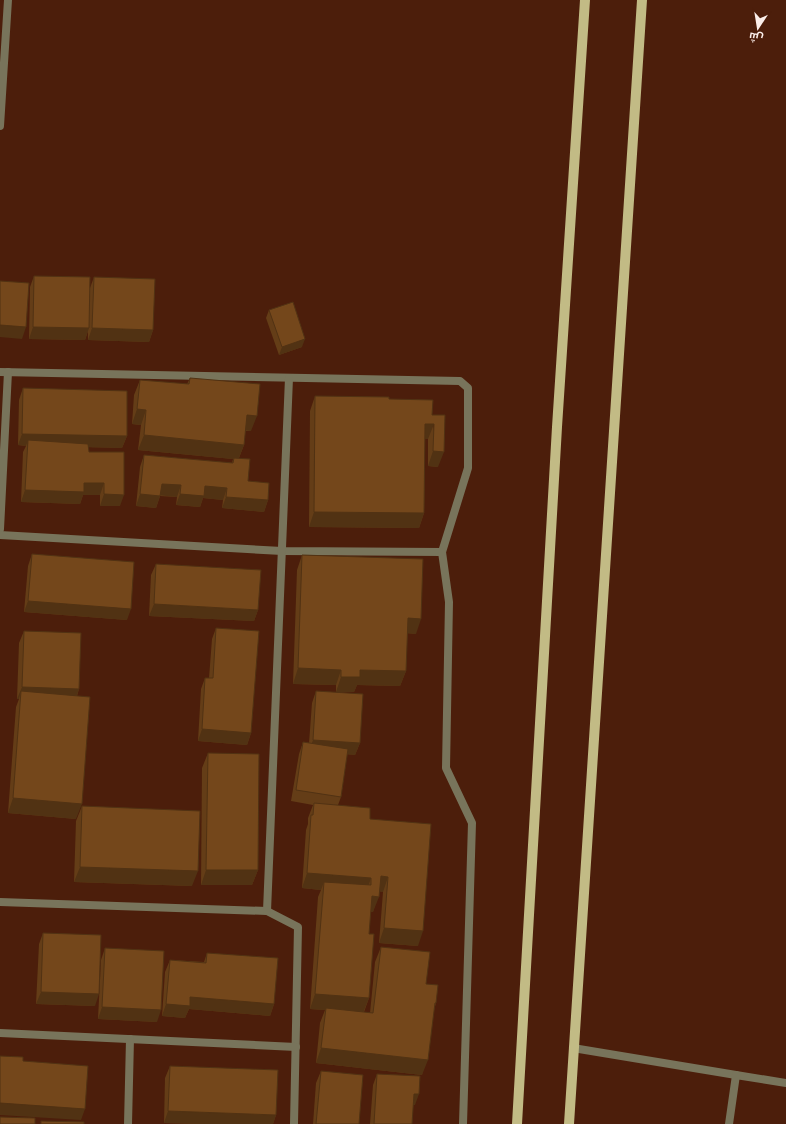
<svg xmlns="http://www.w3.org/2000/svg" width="786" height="1124" font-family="'Crimson Pro',Cairo,serif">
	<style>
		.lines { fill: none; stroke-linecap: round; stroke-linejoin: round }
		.minor { stroke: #78745b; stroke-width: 8 }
		.primary { stroke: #c2bb85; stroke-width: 10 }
		.wall { fill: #643d17 }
		.shaded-wall { fill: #513213 }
		.building { fill: #74471b; stroke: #513213 }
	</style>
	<rect width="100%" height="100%" fill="#4c1e0b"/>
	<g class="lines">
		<g class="minor">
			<path d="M0,126L8,0"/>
			<path d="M0,372L460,381L468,388V468L442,552L449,602L446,768L472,823L463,1124"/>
			<path d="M0,529L8,372"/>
			<path d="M0,535L282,551L442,552"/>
			<path d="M0,902L267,911L298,927L294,1124"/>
			<path d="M267,911L289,378"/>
			<path d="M0,1033L296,1047"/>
			<path d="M573,1048L736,1075"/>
			<path d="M128,1124L130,1039"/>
			<path d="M729,1124L736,1075L786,1083"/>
		</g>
		<g class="primary">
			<path d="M517,1124L557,427L585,0"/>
			<path d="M569,1124C591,749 620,375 642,0"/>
		</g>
	</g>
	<g class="wall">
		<path d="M34,276L90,288L94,277L153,330L149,342L88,340V331L85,340L29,339L30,287Z"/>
		<path d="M269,310L302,347L279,355L266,318Z"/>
		<path d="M190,378L251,431H245L244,445L239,458L248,481L268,500L264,512L222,508L223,500L203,498L200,507L176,505L177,497L160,496L156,508L136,506L140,467L144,455L232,463L233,459L138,450L141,425L132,424L134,395L140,380L187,384Z"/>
		<path d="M23,388L127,436L122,448L88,447L89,452L120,506H100V495H83L80,504L21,502L23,452L26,446L18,445L19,400Z"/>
		<path d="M315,396L389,399L432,415L438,467L428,466V439H425L424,513L419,528L309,527L310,411Z"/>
		<path d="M32,554L127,620L24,612L28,566Z"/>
		<path d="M302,555L416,634L407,633L406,671L400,686L357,685L354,692H336V685L293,684L297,570Z"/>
		<path d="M156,564L258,610L254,621L149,616L151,575Z"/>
		<path d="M216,628L251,733L247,745L198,741L201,689L205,678H209L212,639Z"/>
		<path d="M24,631L79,689L77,696L76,819L8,813L16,707L19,699H17L19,643Z"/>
		<path d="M316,691L360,743L355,755L347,754L341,797L338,805L370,819L418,946L379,943L383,892L379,891L373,912H370L369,934V998L364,1012L370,1013L375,962L381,947L426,984L436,1003L434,1010L422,1075L316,1063L320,1023L325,1010L310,1009L318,897L321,890L302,888L306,830L308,824V818L313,805L291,801L299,754L303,742L309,743L312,703Z"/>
		<path d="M208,753L258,870L252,885H201L202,768Z"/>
		<path d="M82,806L192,886L74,882L76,821Z"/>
		<path d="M43,933L95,1006L36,1004L39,944Z"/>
		<path d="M105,948L157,1022L98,1019L101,960Z"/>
		<path d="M207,953L274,1004L270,1016L189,1009L185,1018L162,1016L165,972L170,960L204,962Z"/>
		<path d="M170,1066L276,1115L273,1124H205L164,1123L165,1078Z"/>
		<path d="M321,1071L359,1124H313L316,1083Z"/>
		<path d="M377,1074L415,1105H413L412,1124H370L373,1085Z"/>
	</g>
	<g class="shaded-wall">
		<path d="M0,325L26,327L22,339L0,337Z"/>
		<path d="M33,327L89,328L85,340L29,339Z"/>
		<path d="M92,328L153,330L149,342L88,340Z"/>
		<path d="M305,339L302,347L279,355L282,347Z"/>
		<path d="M137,409L146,410L141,425L132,424Z"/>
		<path d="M247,415L257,416L251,431L241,430Z"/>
		<path d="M425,424H434L428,439H420Z"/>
		<path d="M22,434L127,436L122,448L27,446L28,440L26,446L18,445Z"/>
		<path d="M144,435L244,445L238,460L234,458L233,459L138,450Z"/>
		<path d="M433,451L444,452L438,467L428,466Z"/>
		<path d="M84,483H104L100,495H83L80,504L21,502L25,490Z"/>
		<path d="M162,484L181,485L177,497L157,495Z"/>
		<path d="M205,486L227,488L223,500L203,498L200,507L176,505L180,494Z"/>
		<path d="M104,494L124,495L120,506H100Z"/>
		<path d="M140,494L160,496L156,508L136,506Z"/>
		<path d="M226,497L268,500L264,512L222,508Z"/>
		<path d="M314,512L424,513L419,528L309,527Z"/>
		<path d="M28,601L131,609L127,620L24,612Z"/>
		<path d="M154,604L258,610L254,621L149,616Z"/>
		<path d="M408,618L421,619L416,634L402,633Z"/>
		<path d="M298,668L341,670L336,685L293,684Z"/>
		<path d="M360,670L406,671L400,686L357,685L354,692H336L341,677Z"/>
		<path d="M22,687L79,689L75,701L21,691L19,699H17Z"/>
		<path d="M202,729L251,733L247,745L198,741Z"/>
		<path d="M313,740L360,743L355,755L309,752Z"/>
		<path d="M13,798L82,804L76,819L8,813Z"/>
		<path d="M80,867L198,871L192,886L74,882Z"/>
		<path d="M206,870H258L252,885H201Z"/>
		<path d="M307,873L371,878L366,893L324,882L321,890L302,888Z"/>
		<path d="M381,876L388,877L383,892L375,891Z"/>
		<path d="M372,896L379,897L373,912H366Z"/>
		<path d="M384,928L423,931L418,946L379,943Z"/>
		<path d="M41,992L99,994L95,1006L36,1004Z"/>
		<path d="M315,994L369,998L363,1013L326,1008L325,1010L310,1009Z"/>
		<path d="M190,997L274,1004L270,1016L189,1009L185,1018L162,1016L166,1004Z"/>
		<path d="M102,1007L161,1010L157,1022L98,1019Z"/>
		<path d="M321,1048L428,1060L422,1075L316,1063Z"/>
		<path d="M414,1094H419L415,1105H410Z"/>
		<path d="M0,1103L85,1109L81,1120L0,1115Z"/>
		<path d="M168,1111L276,1115L273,1124H205L164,1123Z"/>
	</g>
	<g class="building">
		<path d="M34,276L90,277L89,328L33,327Z"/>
		<path d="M94,277L155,279L153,330L92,328Z"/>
		<path d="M0,281L29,283L26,327L0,325Z"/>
		<path d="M293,302L305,339L282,347L269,310Z"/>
		<path d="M190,378L260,384L257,416L247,415L244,445L144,435L146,410L137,409L140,380L189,384Z"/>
		<path d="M23,388L127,391V436L22,434Z"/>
		<path d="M315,396L389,397V399L433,400L432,415H445L444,452L433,451L434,424H425L424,513L314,512Z"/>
		<path d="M28,440L88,444L89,452H124V495L104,494V483H84V492L25,490Z"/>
		<path d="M144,455L233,463L234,458L250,459L248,481L269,483L268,500L226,497L227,488L205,486L204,496L180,494L181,485L162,484L160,496L140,494Z"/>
		<path d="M32,554L134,562L131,609L28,601Z"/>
		<path d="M302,555L423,559L421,619L408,618L406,671L360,670V677H341V670L298,668Z"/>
		<path d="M156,564L261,570L258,610L154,604Z"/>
		<path d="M216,628L259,631L251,733L202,729L205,678H213Z"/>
		<path d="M24,631L81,633L79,689L22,687Z"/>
		<path d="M21,691L90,697L82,804L13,798Z"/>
		<path d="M316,691L363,694L360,743L313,740Z"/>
		<path d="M303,742L348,749L341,797L296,790Z"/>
		<path d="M208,753L259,754L258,870H206Z"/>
		<path d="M314,803L370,808V819L431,824L423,931L384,928L388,877L381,876L379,897L372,896L369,934H374L369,998L315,994L324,882L371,885V878L307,873L311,815H313Z"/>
		<path d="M82,806L200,811L198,871L80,867Z"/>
		<path d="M43,933L101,935L99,994L41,992Z"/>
		<path d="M381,947L430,952L426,984L438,985L436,1003H435L428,1060L321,1048L326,1008L373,1013Z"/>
		<path d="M105,948L164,951L161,1010L102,1007Z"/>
		<path d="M207,953L278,958L274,1004L190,997V1006L166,1004L170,960L206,963Z"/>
		<path d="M0,1056L23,1057V1061L88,1066L85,1109L0,1103Z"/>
		<path d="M170,1066L278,1070L276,1115L168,1111Z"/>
		<path d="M321,1071L363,1075L359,1124H316Z"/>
		<path d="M377,1074L420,1076L419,1094H414L412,1124H374Z"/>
		<path d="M0,1117L35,1118V1124H0Z"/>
		<path d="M41,1121L84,1122V1124H41Z"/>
	</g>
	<g transform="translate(758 28) rotate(192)" stroke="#4c1e0b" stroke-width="3" paint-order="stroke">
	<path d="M0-3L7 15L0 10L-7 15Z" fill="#fbeeea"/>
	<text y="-6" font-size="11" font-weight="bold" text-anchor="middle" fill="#fbeeea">ش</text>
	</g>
</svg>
